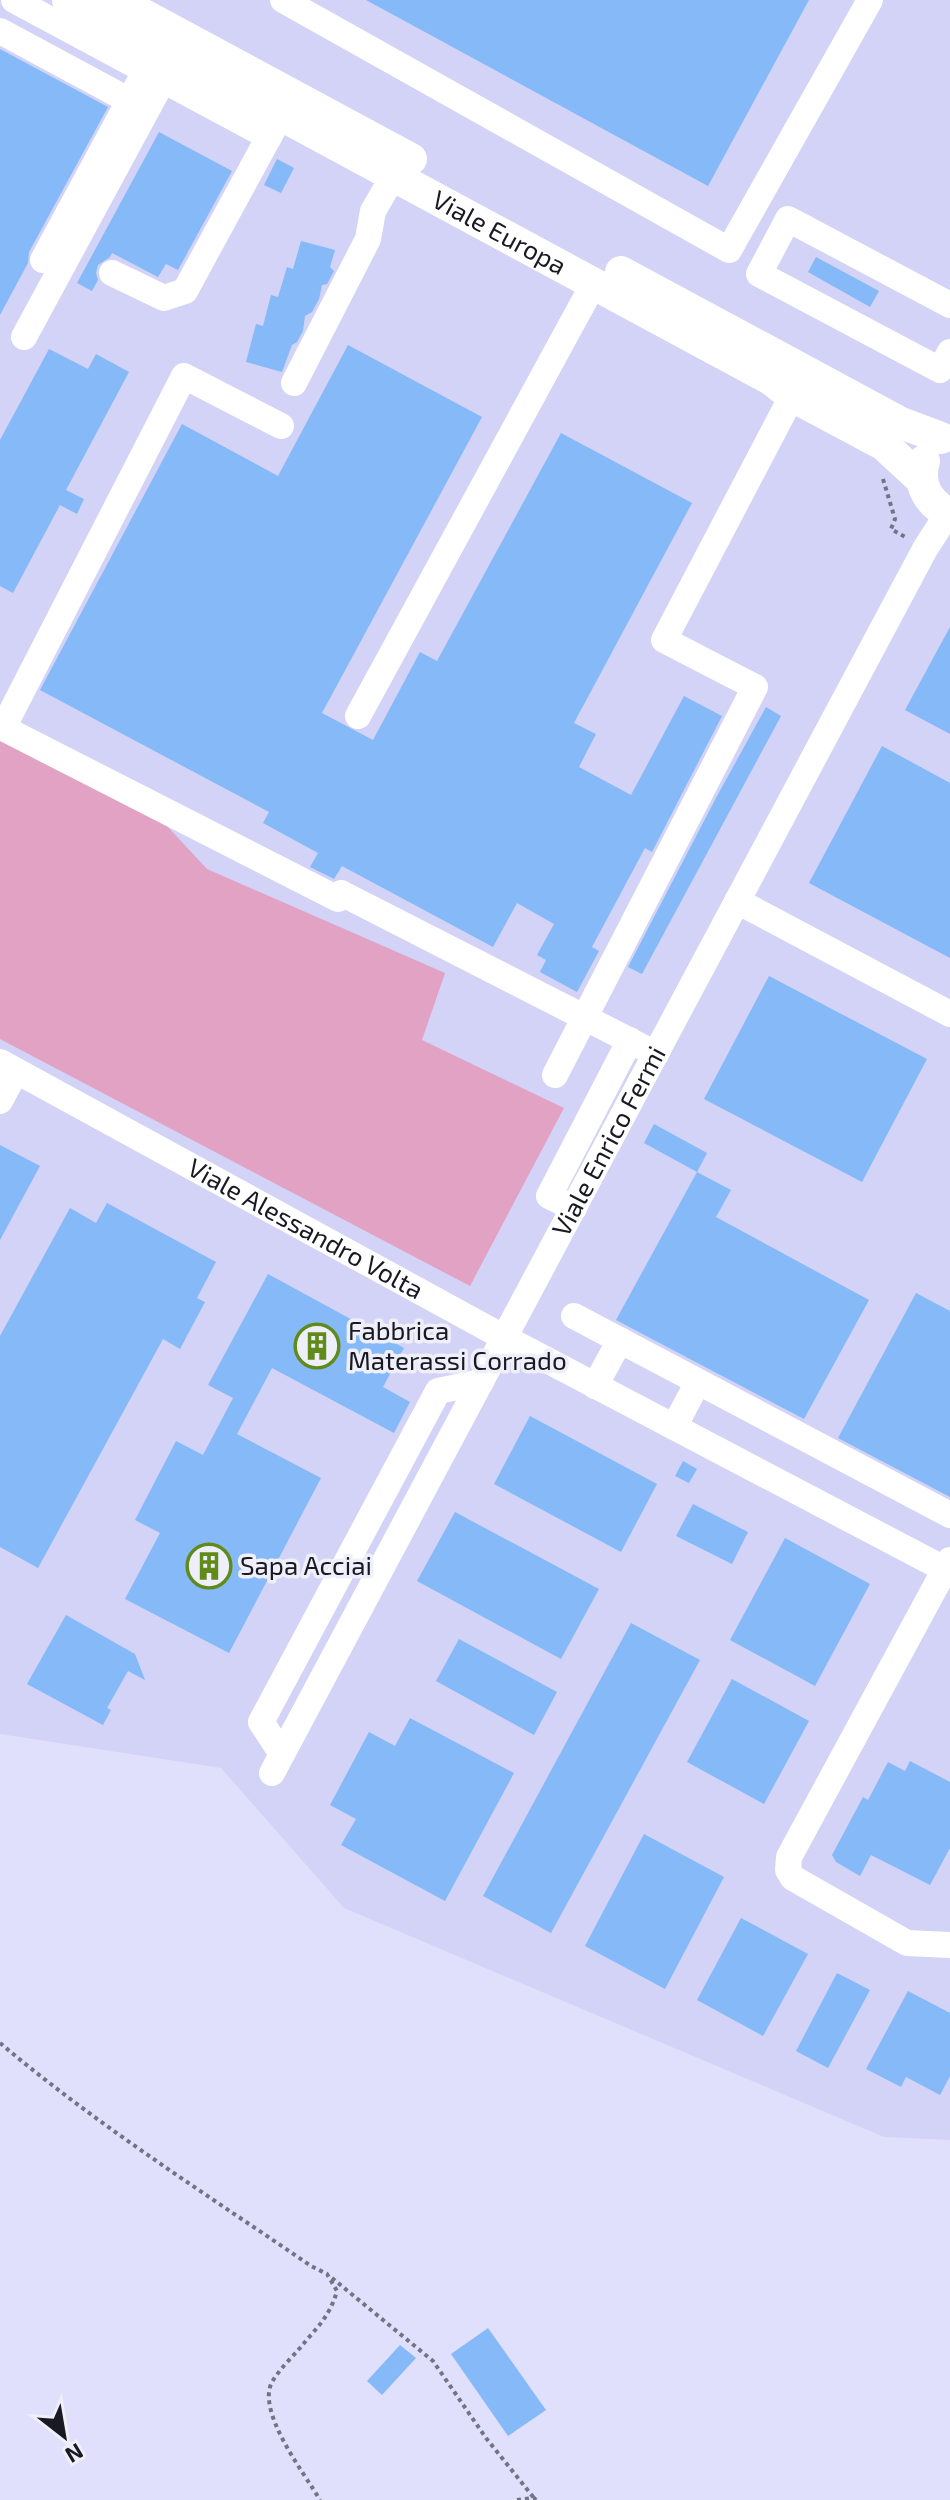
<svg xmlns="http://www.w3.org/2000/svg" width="950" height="2500" font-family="'Exo 2',sans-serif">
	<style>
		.built { fill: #d2d3f6 }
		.green { fill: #e2a2c3 }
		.building { fill: #85b9f8 }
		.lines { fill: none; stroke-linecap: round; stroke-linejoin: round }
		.path { stroke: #737386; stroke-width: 4; stroke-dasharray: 4 4; stroke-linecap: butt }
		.minor { stroke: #fff; stroke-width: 26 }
		.major { stroke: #fff; stroke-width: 32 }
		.labels { text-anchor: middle; stroke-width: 7; stroke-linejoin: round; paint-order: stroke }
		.street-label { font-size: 26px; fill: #191923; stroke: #efeffa }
		.poi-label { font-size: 26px; fill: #191923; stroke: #efeffa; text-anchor: start }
	</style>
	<rect width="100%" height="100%" fill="#e0e0fc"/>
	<path class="built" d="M0,0H950V2140L884,2137L344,1908L221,1768L0,1734Z"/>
	<path class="green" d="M0,738L167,826L207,869L445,973L422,1040L564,1108L470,1286L0,1039Z"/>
	<g class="building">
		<path d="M366,0H809L708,186Z"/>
		<path d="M0,49L108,107L29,252L28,263L0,315Z"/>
		<path d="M159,132L232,171L178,270L166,264L158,277L112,253L110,257L98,265L96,273L98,280L92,291L77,283Z"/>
		<path d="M277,159L294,168L281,193L264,185Z"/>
		<path d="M301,241L335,250L330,267L334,271L327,284L322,285L319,299L312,312L305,316L303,331L297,342L292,345L282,372L246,362L256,324L263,326L271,295L278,297L287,267L293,269Z"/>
		<path d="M816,257L879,291L870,307L808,272Z"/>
		<path d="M348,345L482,417L322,713L373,740L420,652L437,661L561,433L692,503L574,723L596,734L579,767L631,795L684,696L722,716L652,852L645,848L592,947L599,951L577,992L540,972L546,960L537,955L554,924L517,903L493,947L342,866L334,879L310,867L318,853L263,823L269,812L40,690L182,424L278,476Z"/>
		<path d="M49,349L88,369L96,354L129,372L66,490L84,499L77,514L60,505L13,593L0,586V440Z"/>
		<path d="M950,627V734L905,710Z"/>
		<path d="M766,707L781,716L642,974L628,967L716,798Z"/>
		<path d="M882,746L950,783V958L809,883Z"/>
		<path d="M769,976L927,1059L862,1182L704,1099Z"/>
		<path d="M654,1124L707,1153L697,1172L644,1143Z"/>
		<path d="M0,1145L40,1166L0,1240Z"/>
		<path d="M697,1172L731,1190L716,1217L869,1300L804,1419L616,1320Z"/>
		<path d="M107,1203L216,1262L197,1298L205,1302L180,1349L163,1339L38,1568L0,1547V1336L70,1208L96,1223Z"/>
		<path d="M268,1274L404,1348L383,1387L410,1402L394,1433L272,1368L237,1434L321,1478L229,1653L125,1599L160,1533L135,1520L176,1441L203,1455L233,1398L208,1385Z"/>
		<path d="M916,1293L950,1311V1497L838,1438Z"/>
		<path d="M530,1416L657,1484L621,1552L494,1484Z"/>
		<path d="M683,1461L697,1469L689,1483L675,1476Z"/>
		<path d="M693,1504L748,1532L732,1564L676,1536Z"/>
		<path d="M455,1512L599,1589L561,1659L417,1581Z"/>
		<path d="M785,1538L870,1584L815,1686L730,1640Z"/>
		<path d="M66,1615L135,1654L145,1680L128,1671L107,1708L111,1710L103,1725L27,1684Z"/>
		<path d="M631,1623L700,1660L551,1933L483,1896Z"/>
		<path d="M459,1639L557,1692L534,1735L436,1681Z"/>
		<path d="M732,1679L809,1721L764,1804L687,1762Z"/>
		<path d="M410,1718L514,1773L445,1901L341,1845L356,1819L330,1805L369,1732L395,1746Z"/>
		<path d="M910,1761L950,1782V1848L930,1885L871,1855L860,1876L836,1862L832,1855L863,1797L868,1800L888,1762L905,1771Z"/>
		<path d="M644,1834L724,1877L665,1989L585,1946Z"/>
		<path d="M741,1918L808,1954L763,2036L697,2000Z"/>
		<path d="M837,1973L870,1990L828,2068L796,2051Z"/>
		<path d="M908,1991L950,2013V2076L940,2095L906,2077L901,2087L866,2069Z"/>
		<path d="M488,2328L546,2410L508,2436L451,2354Z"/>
		<path d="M400,2345L416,2358L382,2395L367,2381Z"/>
	</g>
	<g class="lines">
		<g class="path">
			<path d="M883,479L895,519L891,529L907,538"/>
			<path d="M0,2043C97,2125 206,2194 311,2266L327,2274L337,2291C329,2318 317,2327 300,2348C291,2358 279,2370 272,2382C256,2412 305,2474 320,2500"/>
			<path d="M332,2278L433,2361L486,2438L534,2498"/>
			<path d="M517,2500L534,2498L536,2500"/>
		</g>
		<g class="minor">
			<path d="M14,0L269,137"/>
			<path d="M283,0L729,250L870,0"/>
			<path d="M0,31L143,108"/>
			<path d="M43,260L154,55"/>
			<path d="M112,273L164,298L185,291L277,122"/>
			<path d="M950,305L788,219L759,274L940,370L950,352"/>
			<path d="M24,337L175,58"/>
			<path d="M294,383L368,239L373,211L394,175"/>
			<path d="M281,426L184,376L3,728L338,899L341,893L656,1054"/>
			<path d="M358,716L594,283"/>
			<path d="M737,901L950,1014"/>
			<path id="s1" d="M0,1062L505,1338L950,1572"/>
			<path d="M555,1075L755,687L664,640L792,396"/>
			<path d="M0,1101L16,1071"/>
			<path d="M574,1208L549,1196L630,1040"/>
			<path d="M574,1316L950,1515"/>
			<path d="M595,1386L620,1340"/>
			<path d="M674,1427L698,1382"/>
			<path d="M950,1560L789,1857L788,1870L793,1878L907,1943L950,1945"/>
			<path d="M282,1754L261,1722L438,1391L481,1382"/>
			<path id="s2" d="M272,1773L925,549L948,513"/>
		</g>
		<g class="major">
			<path id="s3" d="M68,0L772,380L792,396L884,445L922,480"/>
			<path d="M116,0L411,159"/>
			<path d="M621,272L901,423L941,438"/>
			<path d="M924,461C917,485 929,504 950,514"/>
		</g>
	</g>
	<defs>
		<g id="building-ring" transform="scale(2.3)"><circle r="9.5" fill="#efeffa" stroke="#608b1b" stroke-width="1.5"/><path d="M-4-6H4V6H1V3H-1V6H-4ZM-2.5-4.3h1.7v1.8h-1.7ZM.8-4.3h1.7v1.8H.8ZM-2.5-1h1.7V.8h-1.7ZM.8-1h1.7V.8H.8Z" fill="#608b1b"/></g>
	</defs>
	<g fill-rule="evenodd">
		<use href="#building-ring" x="317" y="1346"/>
		<use href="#building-ring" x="209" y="1566"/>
	</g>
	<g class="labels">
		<g class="street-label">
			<text dy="9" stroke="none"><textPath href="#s3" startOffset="490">Viale Europa</textPath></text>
			<text dy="9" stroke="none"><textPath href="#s2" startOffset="716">Viale Enrico Fermi</textPath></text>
			<text dy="9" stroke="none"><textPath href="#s1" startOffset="348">Viale Alessandro Volta</textPath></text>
		</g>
		<g class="poi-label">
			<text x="348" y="1340">Fabbrica<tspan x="348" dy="30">Materassi Corrado</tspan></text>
			<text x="240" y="1575">Sapa Acciai</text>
		</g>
	</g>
	<g transform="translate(64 2436) rotate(149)" stroke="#efeffa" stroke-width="6" paint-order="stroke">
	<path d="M0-6L14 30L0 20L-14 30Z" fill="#191923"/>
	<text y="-12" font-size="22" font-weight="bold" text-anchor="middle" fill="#191923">N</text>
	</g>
</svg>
